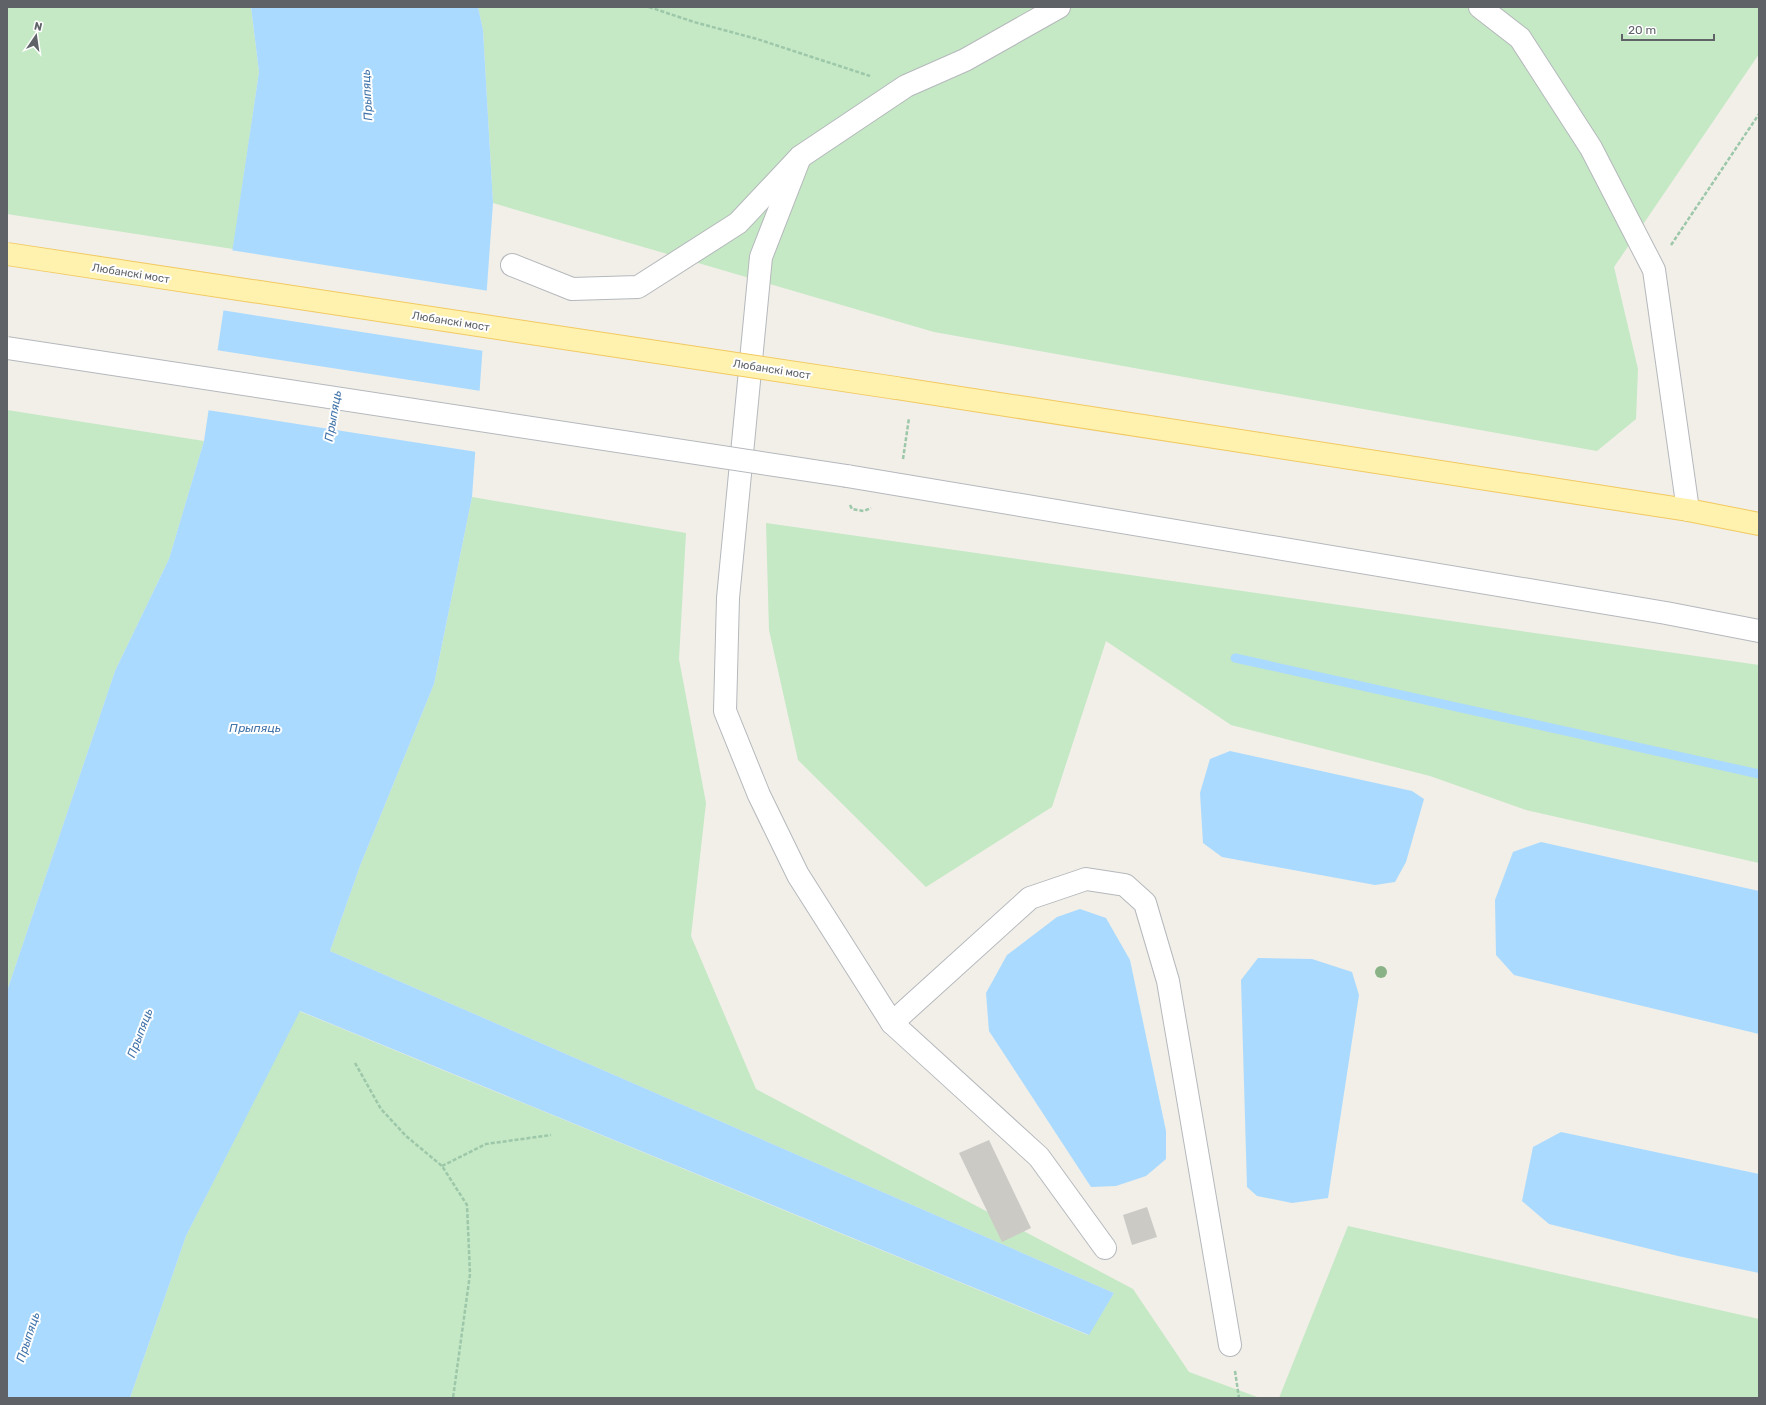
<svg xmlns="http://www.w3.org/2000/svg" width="1766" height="1405" font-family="Rubik,sans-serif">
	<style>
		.green { fill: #c5e8c5 }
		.water { fill: #aadaff }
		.pier { fill: #f1efe8 }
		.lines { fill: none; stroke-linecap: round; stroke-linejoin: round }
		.stream { stroke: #aadaff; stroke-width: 9 }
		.building { fill: #cccac5 }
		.minor-casing { stroke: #b5b8bc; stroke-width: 24 }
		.major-casing { stroke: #f2c960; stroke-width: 24 }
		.path { stroke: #9cc7a9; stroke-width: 2.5; stroke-dasharray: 4 2; stroke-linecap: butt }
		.minor { stroke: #fff; stroke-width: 22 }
		.major { stroke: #fff2af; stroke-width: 22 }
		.minor-bridge-casing { stroke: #b5b8bc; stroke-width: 24; stroke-linecap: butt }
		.major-bridge-casing { stroke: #f2c960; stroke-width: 24; stroke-linecap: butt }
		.minor-bridge { stroke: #fff; stroke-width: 22 }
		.major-bridge { stroke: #fff2af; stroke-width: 22 }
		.tree { fill: #89b387 }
		.labels { text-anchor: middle; stroke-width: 4; stroke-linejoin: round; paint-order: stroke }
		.street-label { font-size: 11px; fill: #5f6368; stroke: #fff }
		.water-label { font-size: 12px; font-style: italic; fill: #4174aa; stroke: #fff }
	</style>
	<rect width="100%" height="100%" fill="#f1efe8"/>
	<g class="green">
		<path d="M7,7H251L259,72L233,249L7,214Z"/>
		<path d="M478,7H1759V54L1614,267L1638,369L1636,419L1597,451L934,332L493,203L483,30Z"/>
		<path d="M7,410L204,441L169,559L115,671L7,991Z"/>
		<path d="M472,497L686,533L679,659L706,803L691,936L756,1089L1133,1289L1189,1372L1260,1398H130L186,1236L299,1011L1088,1335L1114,1293L330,951L360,866L434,684Z"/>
		<path d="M766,523L1759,665V863L1526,810L1430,776L1231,725L1106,641L1052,807L926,887L798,760L769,630Z"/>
		<path d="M1348,1226L1759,1319V1398H1279Z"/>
	</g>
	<g class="water">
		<path d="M251,7H478L483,30L493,203L472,497L434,684L360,866L330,951L1114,1293L1089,1335L300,1011L186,1236L130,1398H7V991L115,671L169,559L204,441L259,72Z"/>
		<path d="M1230,751L1412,791L1424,799L1406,862L1395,882L1375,885L1222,857L1203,843L1200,793L1210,759Z"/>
		<path d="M1541,842L1759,891V1034L1514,975L1496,955L1495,900L1513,852Z"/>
		<path d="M1080,909L1106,918L1130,960L1166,1131V1159L1146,1176L1116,1186L1091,1187L989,1031L986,993L1007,955L1057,917Z"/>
		<path d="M1258,958L1312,959L1352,972L1359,995L1328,1198L1292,1203L1257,1196L1247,1187L1241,980Z"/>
		<path d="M1561,1132L1759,1174V1273L1678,1256L1549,1224L1522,1201L1533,1147Z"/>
	</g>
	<g class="pier">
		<path d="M230,250L489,291L484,351L221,310Z"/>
		<path d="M216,350L481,391L477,452L207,410Z"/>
	</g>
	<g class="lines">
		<path class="stream" d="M1235,658L1759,774"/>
	</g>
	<g class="building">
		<path d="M989,1140L1031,1228L1002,1242L959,1153Z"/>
		<path d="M1147,1207L1157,1237L1132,1245L1123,1215Z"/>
	</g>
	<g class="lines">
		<g class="minor-casing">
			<g id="minor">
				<path d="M1480,7L1520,38L1591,148L1654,270L1688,510"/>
				<path d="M800,157L761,257L728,598L725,711L759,795L798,875L892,1023L1039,1157L1105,1248"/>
				<path d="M512,265L572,289L638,287L738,223L800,157L906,86L965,60L1059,7"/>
				<path d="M847,476L1666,613L1759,631"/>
				<path d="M892,1023L1030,898L1086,879L1125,885L1145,903L1168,981L1230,1345"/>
			</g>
		</g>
		<g class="major-casing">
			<path id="major" d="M896,388L1688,510L1759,524"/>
		</g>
		<g class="path">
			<path d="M649,7L694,22L757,39L870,76"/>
			<path d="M1671,245L1759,114"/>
			<path d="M903,459L909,418"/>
			<path d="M850,505L852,509L864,511L871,508"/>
			<path d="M355,1063L381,1109L406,1136L442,1166L467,1205L470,1274L453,1398"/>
			<path d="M442,1166L486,1144L551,1135"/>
			<path d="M1235,1371L1239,1398"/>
		</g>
		<use href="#minor" class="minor"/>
		<use href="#major" class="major"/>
		<g class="minor-bridge-casing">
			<path id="minor-bridge" d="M7,348L847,476"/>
		</g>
		<g class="major-bridge-casing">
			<path id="major-bridge" d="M7,254L896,388"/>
		</g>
		<use href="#minor-bridge" class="minor-bridge"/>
		<use href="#major-bridge" class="major-bridge"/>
	</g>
	<circle class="tree" cx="1381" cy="972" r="6"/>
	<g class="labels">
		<g class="street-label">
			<text transform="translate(131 273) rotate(9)" y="4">Любанскі мост</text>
			<text transform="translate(451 321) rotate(9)" y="4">Любанскі мост</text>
			<text transform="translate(772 369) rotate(9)" y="4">Любанскі мост</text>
		</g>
		<g class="water-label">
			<text transform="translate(367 95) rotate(-93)" y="4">Прыпяць</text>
			<text transform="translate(333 416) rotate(-80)" y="4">Прыпяць</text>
			<text x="255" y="732">Прыпяць</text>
			<text transform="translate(140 1033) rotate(-69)" y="4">Прыпяць</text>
			<text transform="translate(28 1337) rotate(-72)" y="4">Прыпяць</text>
		</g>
	</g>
	<rect width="1766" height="1405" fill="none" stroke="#5f6368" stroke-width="16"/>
	<g transform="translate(36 36) rotate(13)" stroke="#ffffff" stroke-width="3" paint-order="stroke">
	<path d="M0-3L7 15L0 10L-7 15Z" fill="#5f6368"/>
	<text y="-6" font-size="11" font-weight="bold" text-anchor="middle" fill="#5f6368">N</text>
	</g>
	<path d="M1622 34v6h92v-6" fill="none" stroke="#5f6368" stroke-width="2"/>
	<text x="1628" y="34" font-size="12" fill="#5f6368" stroke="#ffffff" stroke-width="3" paint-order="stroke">20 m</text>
</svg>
